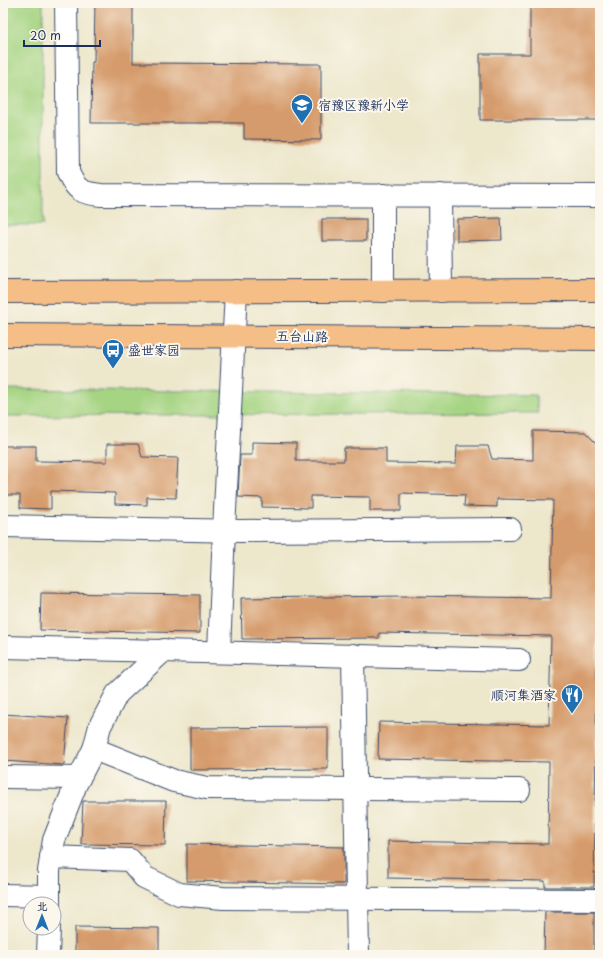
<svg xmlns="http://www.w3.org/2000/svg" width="603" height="958" font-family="'Playpen Sans','LXGW WenKai TC',sans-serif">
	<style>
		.green { fill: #a5d482; stroke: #608270 }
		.building { fill: #d69b6c }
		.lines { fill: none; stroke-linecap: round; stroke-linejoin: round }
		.minor-casing { stroke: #3a4b6e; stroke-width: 24 }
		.major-casing { stroke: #3a4b6e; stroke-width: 24 }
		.minor { stroke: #fff; stroke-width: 22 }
		.major { stroke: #f6be87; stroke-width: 22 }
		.labels { text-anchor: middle; stroke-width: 4; stroke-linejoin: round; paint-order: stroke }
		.poi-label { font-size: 13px; fill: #1b2f5e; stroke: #fbf7ec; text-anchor: start }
		.street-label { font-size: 13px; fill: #1b2f5e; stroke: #fbf7ec }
	</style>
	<rect width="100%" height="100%" fill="#fbf7ec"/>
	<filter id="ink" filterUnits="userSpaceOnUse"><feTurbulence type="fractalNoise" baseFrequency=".025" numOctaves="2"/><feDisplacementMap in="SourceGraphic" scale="8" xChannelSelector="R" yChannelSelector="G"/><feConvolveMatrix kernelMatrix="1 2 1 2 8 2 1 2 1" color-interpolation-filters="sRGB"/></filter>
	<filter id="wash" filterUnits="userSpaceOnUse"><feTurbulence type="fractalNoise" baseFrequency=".012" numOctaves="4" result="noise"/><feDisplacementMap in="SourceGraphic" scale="16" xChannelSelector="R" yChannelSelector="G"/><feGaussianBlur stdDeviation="0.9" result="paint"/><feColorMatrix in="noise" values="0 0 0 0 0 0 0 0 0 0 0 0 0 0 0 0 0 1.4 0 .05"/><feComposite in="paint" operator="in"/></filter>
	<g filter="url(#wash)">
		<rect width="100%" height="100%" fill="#ede7cc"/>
		<g class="green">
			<rect x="3" y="3" width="40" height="222"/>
			<path d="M3,389L536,395L538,413L3,416Z"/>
		</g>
		<g id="blocks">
			<g class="building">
				<path d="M95,3H133V63L321,64V140L244,139V123H91L92,62H94Z"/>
				<path d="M530,3H600V120H480V54H530Z"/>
				<path d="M501,218L502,240L457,241V219Z"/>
				<rect x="322" y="219" width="44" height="22"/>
				<path d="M533,431L585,432L600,447L594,887H545V881L388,878V841L548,844L549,762L378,759L379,722L549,725L551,636L379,633V638L242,639L241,598L403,596L551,598L553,500L497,499V507L464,506L465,495L401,493V511H370V497L311,496V508L262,507V498L238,497L240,455H252V442L296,443V461H344V448H386V463L456,464L457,446H488L492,459L533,460Z"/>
				<path d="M107,444H138L142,457L178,458L176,498L147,497V505L115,504V493L51,491V509L20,508V495H3V446H36V461L107,462Z"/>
				<path d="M41,593L200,595V633L40,630Z"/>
				<path d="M3,714L68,718L64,765L3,761Z"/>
				<path d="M328,727V769L190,770V728Z"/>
				<path d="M83,801H166L165,845L81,844Z"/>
				<path d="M187,844L344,847V884L187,881Z"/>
				<path d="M545,912H594V955H544Z"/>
				<path d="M75,927L159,928V955H75Z"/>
			</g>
		</g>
	</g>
	<g filter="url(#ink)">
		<use href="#blocks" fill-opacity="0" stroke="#3a4b6e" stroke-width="1"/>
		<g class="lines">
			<g class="minor-casing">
				<g id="minor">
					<path d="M66,3L68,172C76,191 82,193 101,195L600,196"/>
					<path d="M440,195L441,291"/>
					<path d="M383,291V195"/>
					<path d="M3,526L240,531L510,529"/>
					<path d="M3,647L519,660"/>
					<path d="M219,651L224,530L236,291"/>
					<path d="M353,655L358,955"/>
					<path d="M94,749L174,781L207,788L519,790"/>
					<path d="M3,777L79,778"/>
					<path d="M51,857L130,860L144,877L179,894L223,898L600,900"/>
					<path d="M3,895L49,896"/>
					<path d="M49,904V871L54,840L76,784L94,749L100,726L117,694L164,650"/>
					<path d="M48,955L49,928"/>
				</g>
			</g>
			<g class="major-casing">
				<g id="major">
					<path d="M3,292L600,290"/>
					<path d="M3,335L600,339"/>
				</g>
			</g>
			<use href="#minor" class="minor"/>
			<use href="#major" class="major"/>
		</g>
	</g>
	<defs>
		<g id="school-pin" transform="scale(1.15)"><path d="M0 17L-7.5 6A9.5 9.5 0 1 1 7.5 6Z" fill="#1f6fb2" stroke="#fbf7ec"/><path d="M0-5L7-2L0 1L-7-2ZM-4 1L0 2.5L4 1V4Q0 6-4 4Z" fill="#fff"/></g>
		<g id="bus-pin" transform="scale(1.15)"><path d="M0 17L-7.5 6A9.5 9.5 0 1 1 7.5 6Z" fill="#1f6fb2" stroke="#fbf7ec"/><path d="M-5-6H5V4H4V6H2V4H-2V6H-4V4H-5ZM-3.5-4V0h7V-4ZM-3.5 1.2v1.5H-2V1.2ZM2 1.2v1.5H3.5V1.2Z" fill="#fff"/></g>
		<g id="restaurant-pin" transform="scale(1.15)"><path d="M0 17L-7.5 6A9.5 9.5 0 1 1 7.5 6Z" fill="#1f6fb2" stroke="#fbf7ec"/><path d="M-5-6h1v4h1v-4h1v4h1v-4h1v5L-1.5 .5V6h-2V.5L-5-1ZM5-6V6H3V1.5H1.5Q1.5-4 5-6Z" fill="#fff"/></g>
	</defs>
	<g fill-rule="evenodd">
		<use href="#school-pin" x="302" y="105"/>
		<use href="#bus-pin" x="113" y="350"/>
		<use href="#restaurant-pin" x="572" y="695"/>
	</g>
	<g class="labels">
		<g class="poi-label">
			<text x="318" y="110">宿豫区豫新小学</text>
			<text x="128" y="355">盛世家园</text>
			<text x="556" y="700" text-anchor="end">顺河集酒家</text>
		</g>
		<g class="street-label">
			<text transform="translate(302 336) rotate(1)" y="5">五台山路</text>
		</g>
	</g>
	<rect width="603" height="958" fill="none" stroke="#fbf7ec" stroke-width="16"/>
	<g transform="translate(42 916)"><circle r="19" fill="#fbf7ec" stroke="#a1a7b3"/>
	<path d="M0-3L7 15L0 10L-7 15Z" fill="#1f6fb2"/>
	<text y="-6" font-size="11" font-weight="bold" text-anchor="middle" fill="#1b2f5e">北</text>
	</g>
	<path d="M24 40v6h76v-6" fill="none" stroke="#1b2f5e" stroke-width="2"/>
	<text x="30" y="40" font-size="12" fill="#1b2f5e" stroke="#fbf7ec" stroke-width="3" paint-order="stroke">20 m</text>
</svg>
